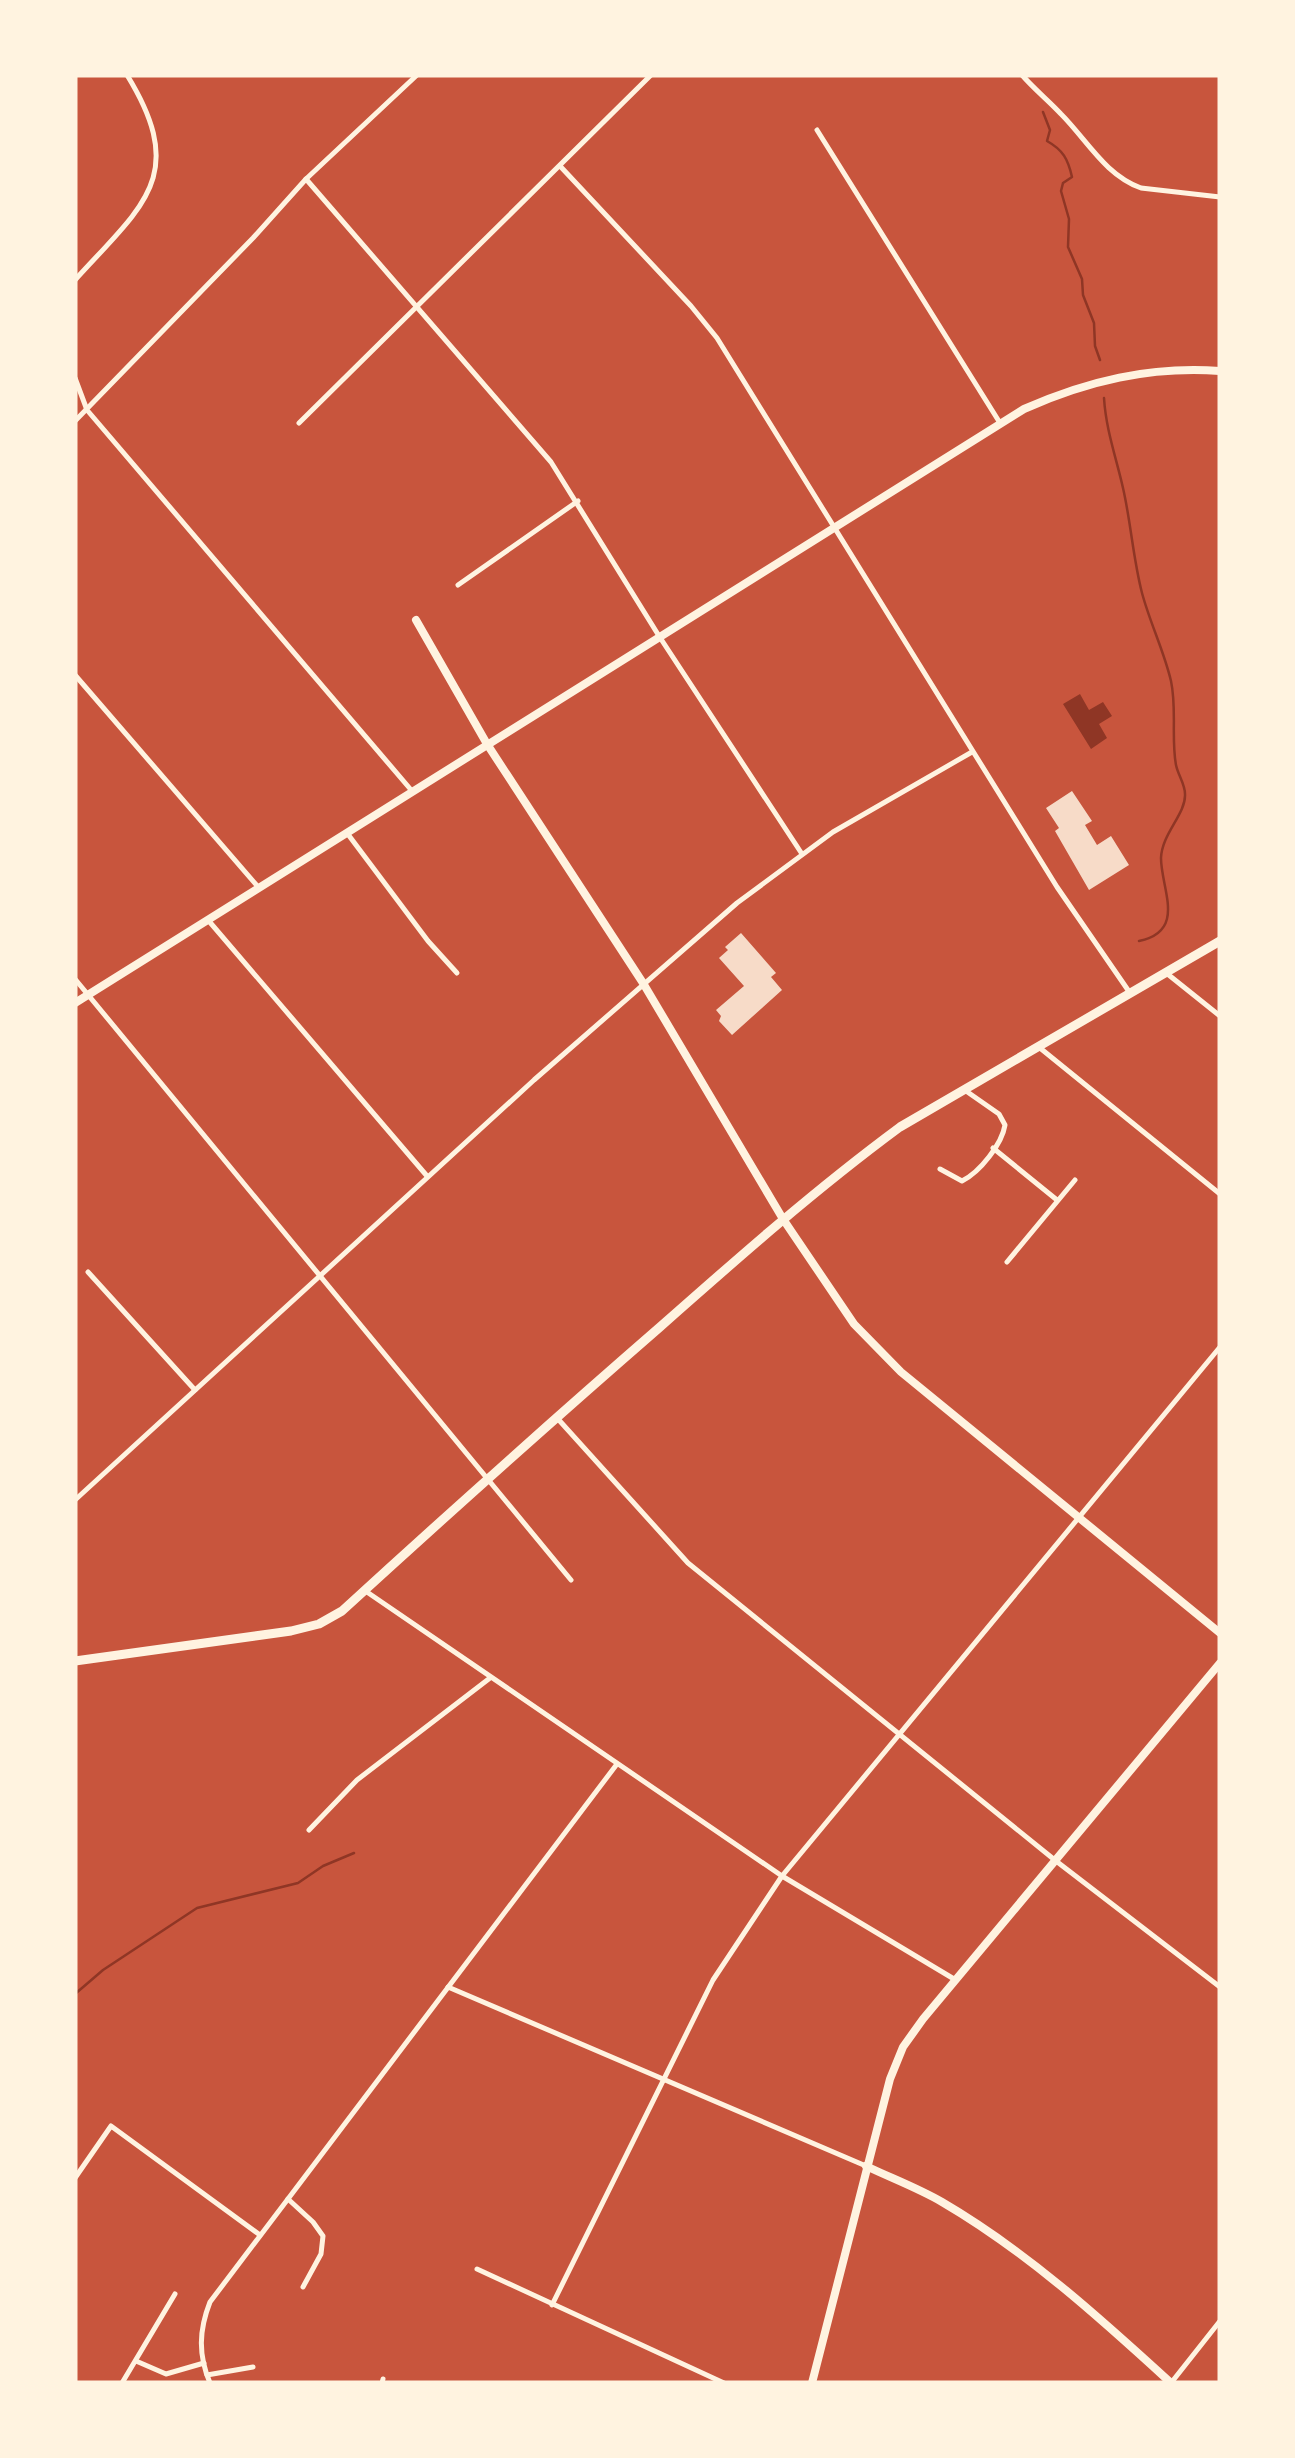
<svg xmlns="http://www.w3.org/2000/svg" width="1295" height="2458" font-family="'Noto Sans',sans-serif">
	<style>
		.water { fill: #8f3625 }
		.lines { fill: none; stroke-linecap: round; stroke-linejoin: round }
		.stream { stroke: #8f3625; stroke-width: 2.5 }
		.building { fill: #f7dbc8 }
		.minor { stroke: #fff3e0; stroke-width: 5 }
		.tertiary { stroke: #fff3e0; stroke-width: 8 }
		.secondary { stroke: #fff3e0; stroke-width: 8 }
		.primary { stroke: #fff3e0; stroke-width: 9 }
	</style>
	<rect width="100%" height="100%" fill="#c8553d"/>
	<path class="water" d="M1080,694L1089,710L1103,702L1112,716L1099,724L1107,738L1091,749L1063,704Z"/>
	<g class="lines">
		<g class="stream">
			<path d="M1043,112L1050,130L1047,141C1063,150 1068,159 1072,177L1063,183L1061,191L1069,219L1068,247L1082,279L1083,295L1094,323L1095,346L1100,360"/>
			<path d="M1104,398C1106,430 1116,457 1123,488C1131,523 1133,558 1142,593C1150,623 1164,651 1171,681C1177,709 1171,738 1176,765C1178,775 1185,784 1185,794C1186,814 1162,833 1161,858C1161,889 1187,931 1139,941"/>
			<path d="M75,1994L103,1970L197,1908L298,1883L323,1866L354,1853"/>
		</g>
	</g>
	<g class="building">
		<path d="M1072,791L1092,821L1085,825L1097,845L1111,836L1129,865L1089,890L1055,831L1059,828L1046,808Z"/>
		<path d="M741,933L776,973L771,977L782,990L732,1035L719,1021L721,1016L716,1010L744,986L719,958L728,950L725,947Z"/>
	</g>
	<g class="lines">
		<g class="minor">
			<path d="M1022,75C1034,89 1049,101 1061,114C1087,140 1105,175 1141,188L1220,197"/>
			<path d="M817,130L1000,423"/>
			<path d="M560,166L691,306L717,338L1057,887L1130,993"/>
			<path d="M306,179L551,462L659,636L802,854"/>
			<path d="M75,280C143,205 189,176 127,75"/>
			<path d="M75,378L87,410L412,791"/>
			<path d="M75,421L253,238L306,179L417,75"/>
			<path d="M299,423L651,75"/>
			<path d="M458,585L578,501"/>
			<path d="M75,675L259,888"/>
			<path d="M347,833L428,941L457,973"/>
			<path d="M208,920L427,1176"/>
			<path d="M1165,972L1220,1016"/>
			<path d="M75,979L571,1580"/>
			<path d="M1040,1048L1220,1194"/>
			<path d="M993,1148L1057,1200"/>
			<path d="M940,1169L962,1181C980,1172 1002,1144 1005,1125L999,1114L966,1091"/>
			<path d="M1007,1262L1075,1180"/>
			<path d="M88,1272L195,1390"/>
			<path d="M558,1419L688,1563L1056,1861L1220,1987"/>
			<path d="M75,1500L534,1080L737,903L833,832L972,752"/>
			<path d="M364,1590L782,1876L954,1979"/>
			<path d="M309,1830L357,1780L490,1678"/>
			<path d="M448,1987L866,2166"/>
			<path d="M75,2178L111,2126L260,2235"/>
			<path d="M288,2199L313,2222L323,2236L321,2254L303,2287"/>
			<path d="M477,2269L724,2383"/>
			<path d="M552,2305L713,1980L782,1876L1220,1347"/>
			<path d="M136,2361L166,2374L204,2363"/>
			<path d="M207,2375L253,2367"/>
			<path d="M122,2383L175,2294"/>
			<path d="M210,2383C198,2355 199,2330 210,2302L617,1764"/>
			<path d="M382,2383L383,2379"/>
			<path d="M1171,2383L1220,2321"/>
		</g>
		<g class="tertiary">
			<path d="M416,620L487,744L643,983L783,1219L854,1324L901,1372L1220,1633"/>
			<path d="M75,1003L1024,409C1087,381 1150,366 1220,371"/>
		</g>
		<g class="secondary">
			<path d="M866,2166C891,2178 918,2188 942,2202C1026,2251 1100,2318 1171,2383"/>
			<path d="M812,2383L890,2079L903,2047L923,2019L1220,1663"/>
		</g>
		<path class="primary" d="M75,1661L291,1631L319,1624L342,1611C447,1515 553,1420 660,1327C738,1258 816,1189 900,1127L1220,941"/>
	</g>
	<rect width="1295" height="2458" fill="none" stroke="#fff3e0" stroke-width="155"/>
</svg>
